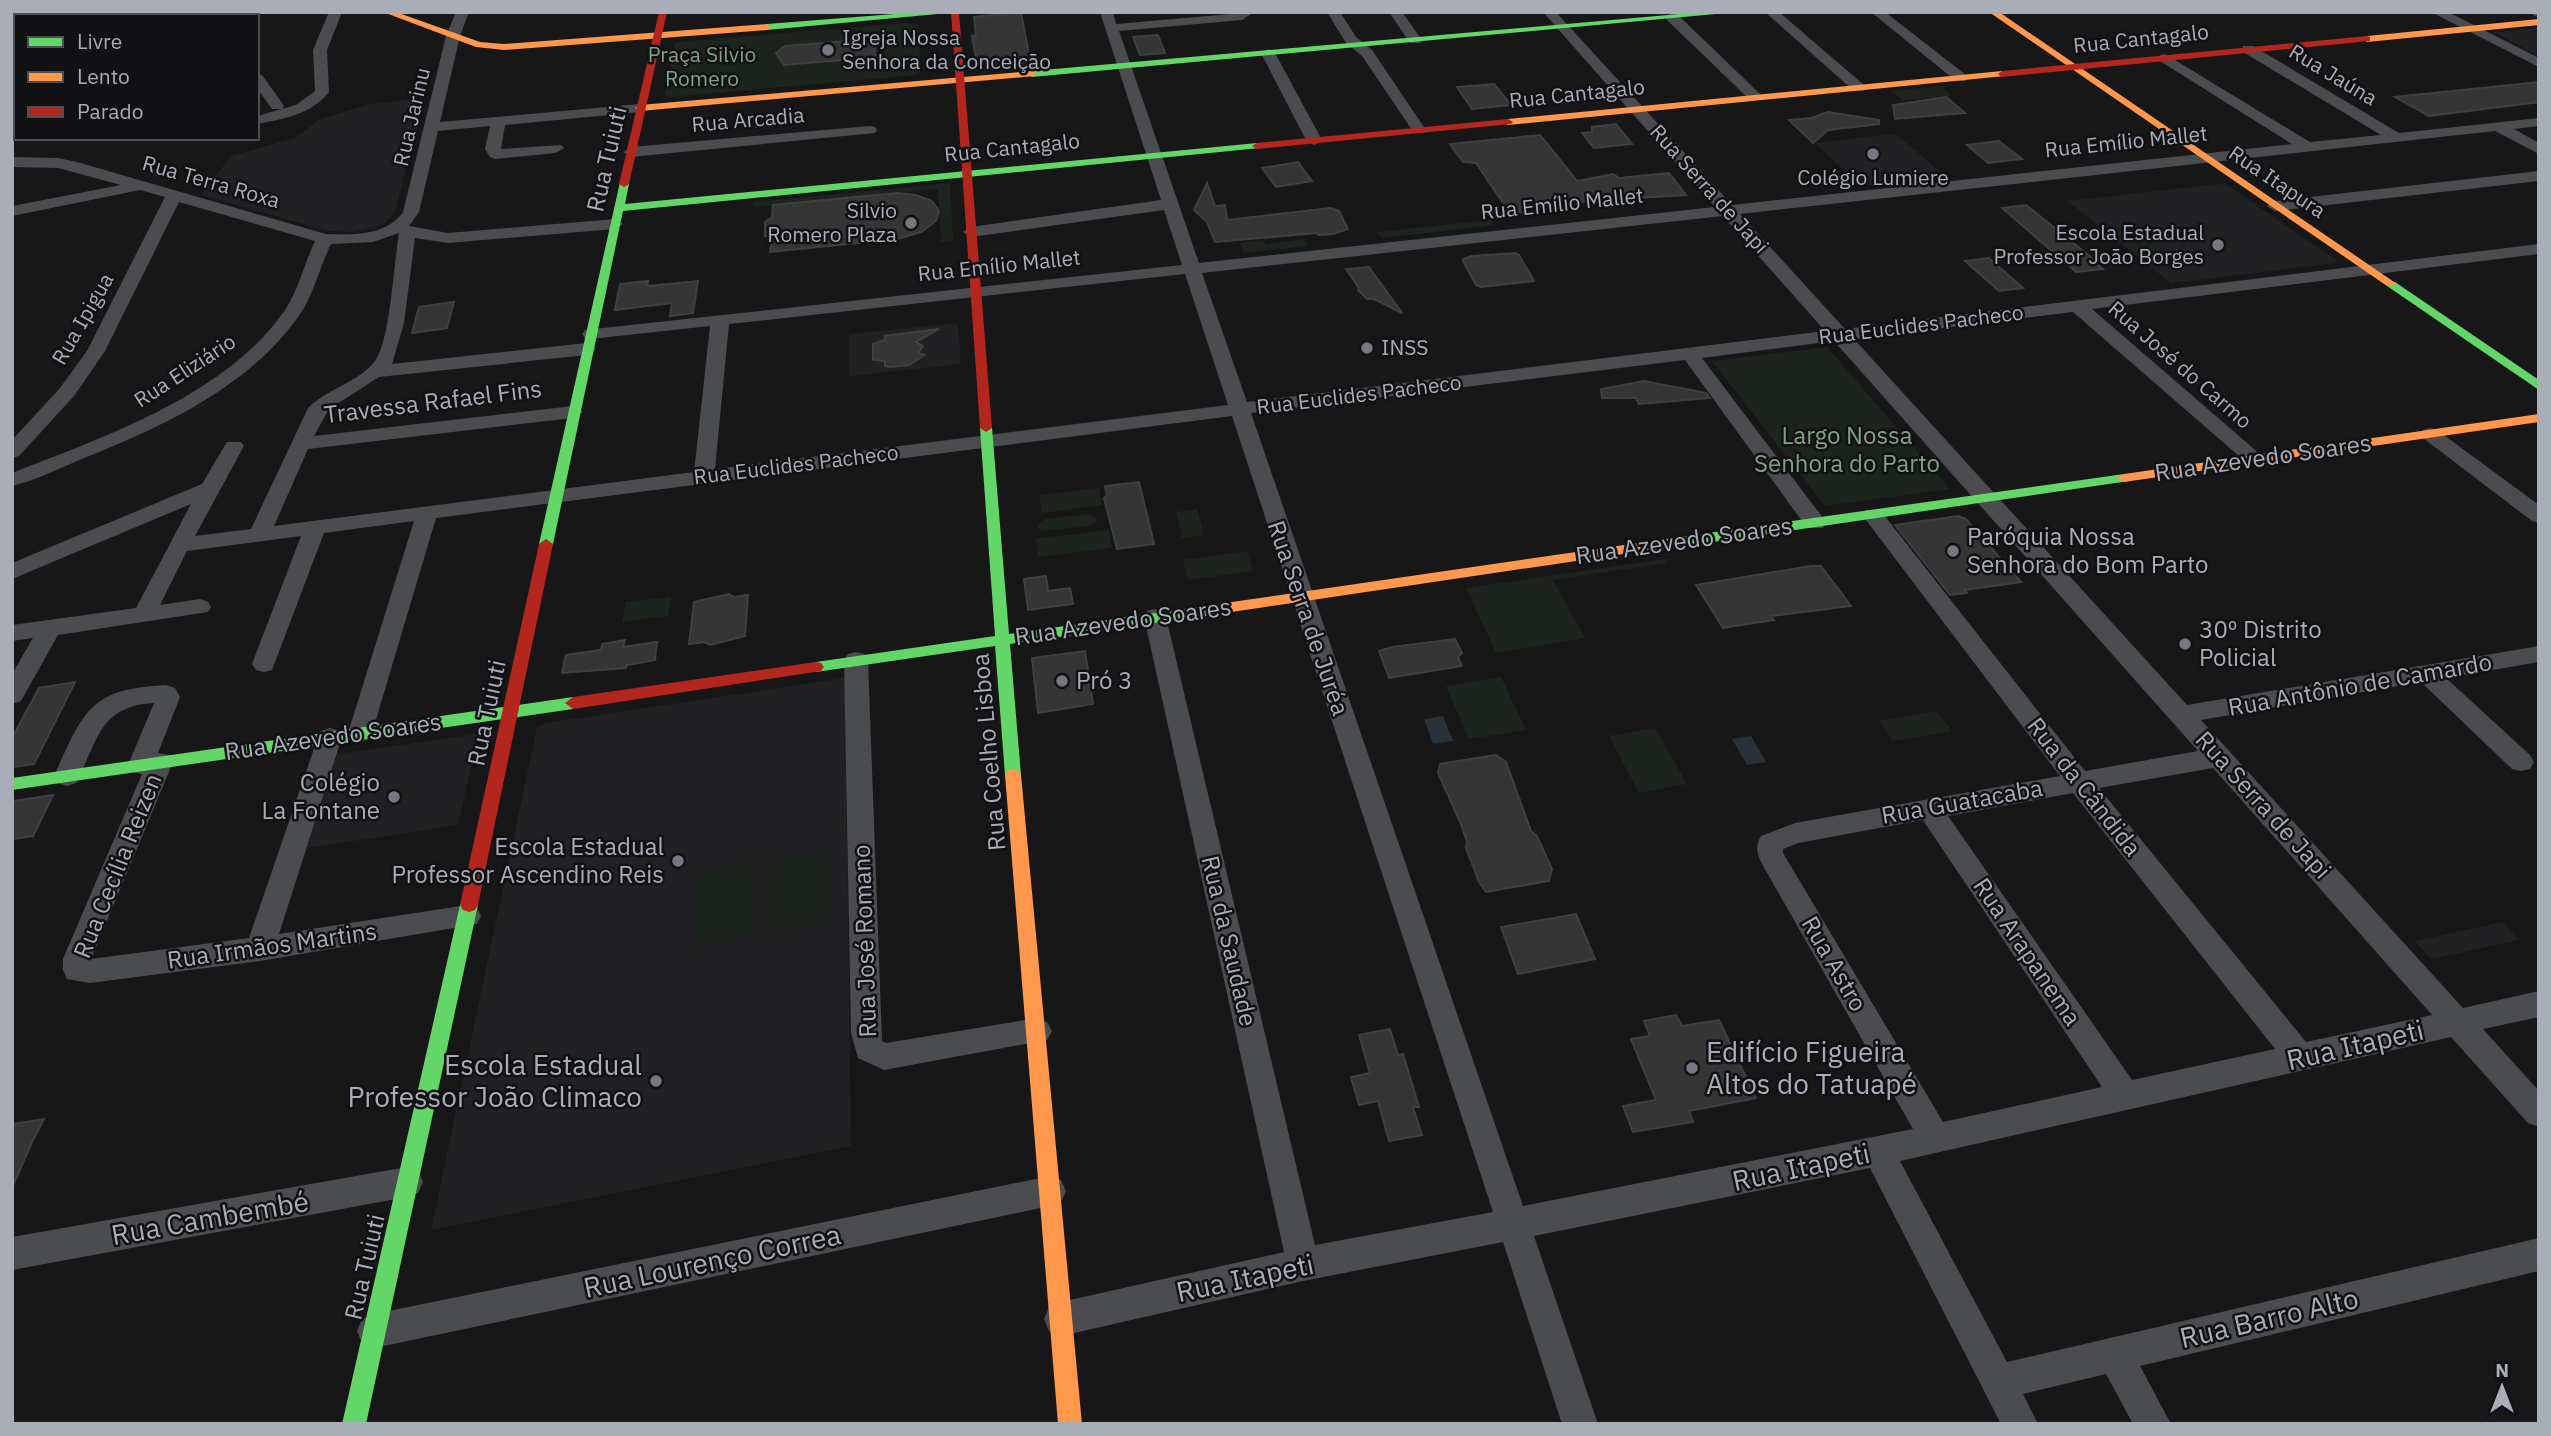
<svg xmlns="http://www.w3.org/2000/svg" width="2551" height="1436" font-family="'IBM Plex Sans',sans-serif">
	<style>
		.built { fill: #212123 }
		.green { fill: #1d241e }
		.water { fill: #2a3239 }
		.building { fill: #353536; stroke: #3f4043; stroke-width: 2 }
		.lines { fill: none; stroke-linecap: round; stroke-linejoin: round }
		.street { fill: #4b4c50; fill-rule: evenodd }
		.fast { fill: #63d668; fill-rule: evenodd }
		.slow { fill: #ff974d; fill-rule: evenodd }
		.jam { fill: #b3261e; fill-rule: evenodd }
		.poi-dot { fill: #757880; stroke: #111113; stroke-width: 2.5 }
		.labels { text-anchor: middle; stroke-width: 5; stroke-linejoin: round; paint-order: stroke }
		.far-poi-label { font-size: 21px; fill: #a8adb8; stroke: #111113; text-anchor: start }
		.far-street-label { font-size: 21px; fill: #a8adb8; stroke: #111113 }
		.far-park-label { font-size: 21px; fill: #7fa381; stroke: #111113 }
		.street-label { font-size: 24px; fill: #a8adb8; stroke: #111113 }
		.park-label { font-size: 24px; fill: #7fa381; stroke: #111113 }
		.poi-label { font-size: 24px; fill: #a8adb8; stroke: #111113; text-anchor: start }
		.near-street-label { font-size: 28px; fill: #a8adb8; stroke: #111113 }
		.near-poi-label { font-size: 28px; fill: #a8adb8; stroke: #111113; text-anchor: start }
	</style>
	<rect width="100%" height="100%" fill="#171717"/>
	<g class="built">
		<path d="M2539,28V56L2494,32Z"/>
		<path d="M412,99L424,100L395,212L384,224L355,232L328,231L201,195L231,156L295,138L320,119L367,105Z"/>
		<path d="M1896,134L1946,177L1861,186L1815,143Z"/>
		<path d="M2219,184L2229,186L2336,260L2335,263L2171,283L2067,201Z"/>
		<path d="M958,323L961,364L849,376V334Z"/>
		<path d="M845,678L851,1146L431,1230L537,727L546,723Z"/>
		<path d="M478,734L458,825L307,848L337,754Z"/>
		<path d="M2502,922L2519,940L2431,959L2415,941Z"/>
	</g>
	<g class="green">
		<path d="M905,23L919,24L920,72L917,75L671,97L665,95L675,43L677,42Z"/>
		<path d="M1940,86L1952,96L1902,100L1891,91Z"/>
		<path d="M950,183L953,241L941,242L938,189L753,207V202Z"/>
		<path d="M1491,220L1494,225L1382,238L1376,232Z"/>
		<path d="M2136,228L2174,257L2146,261L2109,231Z"/>
		<path d="M1305,239L1308,246L1244,253L1240,243L1264,240L1266,244Z"/>
		<path d="M1827,347L1950,489L1825,506L1712,361Z"/>
		<path d="M1099,488L1102,505L1042,513L1039,495Z"/>
		<path d="M1197,509L1204,535L1182,538L1176,512Z"/>
		<path d="M1089,514L1096,518L1097,521L1092,525L1045,531L1038,529L1037,525L1045,519Z"/>
		<path d="M1109,530L1112,548L1038,557L1036,539Z"/>
		<path d="M1247,551L1253,571L1188,580L1183,560Z"/>
		<path d="M1665,559L1668,563L1553,580L1585,638L1496,653L1466,588Z"/>
		<path d="M671,597L668,616L622,622L626,602Z"/>
		<path d="M1501,677L1526,730L1469,739L1446,686Z"/>
		<path d="M1937,711L1952,731L1893,741L1879,721Z"/>
		<path d="M1655,728L1687,784L1639,793L1609,736Z"/>
		<path d="M827,850L828,921L770,932L771,860Z"/>
		<path d="M756,861L754,935L693,946L697,871Z"/>
	</g>
	<g class="water">
		<path d="M1443,716L1453,741L1433,744L1424,719Z"/>
		<path d="M1750,736H1751L1766,762L1747,765L1732,739Z"/>
	</g>
	<g class="building">
		<path d="M1021,12L1031,65L978,70L972,36L976,35L974,17Z"/>
		<path d="M1158,35L1165,53L1140,55L1133,37Z"/>
		<path d="M874,39L875,57L784,65L776,53L785,46Z"/>
		<path d="M2539,82V102L2429,116L2395,97Z"/>
		<path d="M1494,84L1511,105L1472,109L1457,87Z"/>
		<path d="M1946,97L1965,113L1895,119L1893,105Z"/>
		<path d="M1828,112L1879,120V124L1828,130L1813,143L1789,120L1811,118Z"/>
		<path d="M1616,124L1632,144L1594,148L1582,133L1592,132V127Z"/>
		<path d="M1540,135L1577,181L1613,174L1619,178L1669,173L1686,195L1599,200L1562,204L1564,207H1560L1561,209L1510,213L1476,163L1463,162L1450,144Z"/>
		<path d="M1999,141L2022,159L1988,163L1967,145Z"/>
		<path d="M1298,162L1312,181L1276,187L1262,168Z"/>
		<path d="M1207,183L1215,206L1225,205L1227,220L1331,208L1339,211L1348,229L1333,234L1319,235L1317,233L1215,242L1207,222L1194,210Z"/>
		<path d="M898,193L916,195L932,201L939,211L936,221L921,232L898,239L770,252L772,236H765V222L772,217L773,205Z"/>
		<path d="M2026,205L2097,262H2094L2103,269L2076,272L2002,208Z"/>
		<path d="M1515,253L1519,255L1534,281L1481,287L1476,285L1463,261V259L1472,256Z"/>
		<path d="M1989,258L2023,288L1999,291L1965,261Z"/>
		<path d="M1369,267L1402,313L1374,299H1367L1358,290L1359,288L1346,269Z"/>
		<path d="M648,281L647,286L698,281L693,313L670,316L672,303L615,310L620,284Z"/>
		<path d="M454,302L447,328L412,333L419,307Z"/>
		<path d="M939,329L916,342L923,346L918,353L924,355L909,365L890,367L885,366V361L873,360V344L885,340V336Z"/>
		<path d="M1644,381L1706,393L1710,398L1639,404L1636,398H1602L1601,389Z"/>
		<path d="M1139,482L1154,544L1117,549L1104,498L1107,495L1105,486Z"/>
		<path d="M1958,516L1966,519L2021,582L1965,590L1967,593L1950,595L1895,525Z"/>
		<path d="M1811,566H1821L1851,606L1771,616L1774,620L1723,628L1696,585Z"/>
		<path d="M1046,576L1048,591L1070,588L1073,604L1028,610L1024,579Z"/>
		<path d="M729,594L734,597L748,595L745,636L710,645L704,642L689,644L694,602Z"/>
		<path d="M1455,639L1462,653L1458,657L1462,666L1389,678L1379,651L1392,647Z"/>
		<path d="M625,640L623,647L657,642L655,660L627,665L626,668L562,673L566,655L601,650L602,644Z"/>
		<path d="M1085,651L1093,704L1038,713L1032,658Z"/>
		<path d="M75,682L34,764L12,767V738L39,688Z"/>
		<path d="M1496,755L1506,762L1531,831L1537,836L1552,869L1549,881L1486,892L1479,882L1466,848L1467,842L1461,824L1438,773L1440,764Z"/>
		<path d="M53,795L33,836L12,839V801Z"/>
		<path d="M1576,914L1595,959L1518,974L1501,927Z"/>
		<path d="M1676,1015L1682,1026L1719,1020L1756,1098L1689,1111L1693,1122L1633,1132L1623,1106L1656,1100L1631,1039L1650,1036L1644,1021Z"/>
		<path d="M1390,1029L1398,1055L1403,1054L1419,1107H1413L1422,1135L1389,1141L1378,1101L1359,1105L1351,1077L1370,1073L1359,1035Z"/>
		<path d="M44,1119L32,1142L12,1188V1124Z"/>
	</g>
	<g class="lines">
		<g class="street">
			<path d="M329,12H342L327,50L329,92C312,114 284,119 257,124V116L296,105L315,91L313,50Z"/>
			<path d="M456,12H469L460,36L440,122L640,104L647,108L640,112L505,125L501,149L561,145L564,148L556,153L495,159L490,157L485,149L490,126L438,131L419,212L409,226L448,233L615,219L623,224L615,229L448,243L415,238L404,323L392,364L587,343L596,349L587,355L379,377L329,409L314,436L573,406L583,412L573,418L308,449L274,526L694,472L710,326L591,339L585,338L582,334L585,330L1182,265L1164,210L971,237L963,232L971,227L1161,200L1100,12H1113L1116,24L1254,12L1242,20L1119,31L1199,263L1715,207L1543,12H1556L1732,205L2292,144L2160,61V55L2165,54L2310,142L2381,135L2243,52V46H2253L2399,133L2539,118V126L2514,129L2539,143V154L2495,131L1740,214L1845,329L2539,244V254L2092,309L2261,455L2264,459L2261,463H2247L2073,312L1854,339L2187,705L2539,646V662L2446,678L2530,755L2534,762L2530,769L2521,771L2512,769L2421,682L2201,720L2463,1008L2539,991V1017L2483,1029L2539,1091V1127L2528,1123L2451,1037L1900,1161L2007,1362L2539,1238V1271L2140,1366L2171,1424H2133L2106,1374L2023,1394L2038,1424H2001L1870,1168L1534,1236L1598,1424H1562L1503,1242L1303,1281L1061,1336L1049,1331L1044,1319L1049,1307L1061,1302L1284,1252L1144,617L1147,611L1155,609L1163,611L1166,617L1315,1245L1493,1212L1232,416L436,518L372,733L369,739L360,742L351,739L348,733L414,521L324,533L272,670L264,672L256,670L252,664L301,536L187,551L160,605L200,599L208,602L211,607L208,612L58,635L21,701L12,704V674L33,638L12,641V625L136,608L191,504L12,579V563L202,484L227,442H241L244,446L195,536L251,529L308,408C327,389 359,382 375,361C390,341 394,262 399,233L373,242L331,244C319,268 314,295 298,317C246,390 158,429 77,461C56,470 34,481 12,486V473C104,437 227,395 285,310C299,289 304,264 315,241L179,202L105,351L74,396L19,456L12,458V440L60,388L87,351L165,197L140,190L12,216V206L121,185L58,168L12,167V157L58,158L77,162L326,234C353,235 386,236 403,212L446,36ZM1723,216L1825,331L1247,402L1202,273ZM1185,274L1228,405L715,469L729,324ZM1834,341L2198,751L2085,771L1880,510H1866L1862,515L1866,520L2060,776L1795,823L1761,836C1753,849 1759,858 1766,871L1913,1129L1523,1206L1251,413L1685,360L1807,528H1823L1826,523L1823,518L1702,358ZM2213,768L2432,1015L2306,1042L2099,788ZM2073,793L2275,1049L2132,1080L1948,816ZM1923,820L2102,1087L1943,1122L1783,853V849L1798,843Z"/>
			<path d="M1327,12H1340L1356,37L1372,50L1426,130L1424,133H1414L1362,56L1346,43Z"/>
			<path d="M1389,12H1402L1422,40L1420,43H1410Z"/>
			<path d="M1765,12H1779L1864,85V91H1854Z"/>
			<path d="M1871,12H1885L1966,75V81H1956Z"/>
			<path d="M2431,12H2448L2539,58V67Z"/>
			<path d="M2528,12H2539V18Z"/>
			<path d="M1672,13L1677,14L1760,94L1762,97L1760,100H1750L1667,20L1665,17Z"/>
			<path d="M1268,49L1275,53L1322,140L1319,143L1314,145L1306,140L1261,53Z"/>
			<path d="M257,74L262,75L282,103L284,106L282,109H272L257,88Z"/>
			<rect x="12" y="89" width="4" height="8"/>
			<path d="M870,126L875,127L877,130L875,133L631,157L623,152L631,147Z"/>
			<path d="M2539,171V181L2275,211L2267,206L2275,201Z"/>
			<path d="M2430,428L2437,430L2539,505V523L2532,521L2423,438L2420,434L2423,430Z"/>
			<path d="M856,652L864,654L868,660L882,1041L886,1043L1037,1018L1047,1022L1052,1031L1047,1040L884,1070L858,1058L851,1033L844,660L848,654Z"/>
			<path d="M166,685L175,688L180,697L158,753L169,755L173,762L91,959L249,938L318,737L321,731L330,728L339,731L342,737L279,934L467,905L477,908L481,916L477,924L260,961L90,983L67,979L63,970V959L142,774L132,772L128,765L154,703C98,706 98,742 76,783L67,786L58,783L54,776C84,711 89,689 166,685Z"/>
			<path d="M407,1167L418,1171L423,1182L418,1193L407,1197L12,1270V1237Z"/>
			<path d="M1050,1176L1061,1180L1066,1191L1061,1202L1050,1206L374,1348L362,1343L357,1331L362,1319L374,1314Z"/>
		</g>
		<g class="fast">
			<path d="M161,12H174L181,16H168Z"/>
			<path d="M211,12H219L216,16H208Z"/>
			<path d="M920,12H959L767,30L763,27L767,24Z"/>
			<path d="M1702,12H1737L1032,77L1028,74L1032,71Z"/>
			<path d="M1257,143L1262,146L1260,148L623,211L553,544L546,549L539,544L620,182L629,184L625,204Z"/>
			<path d="M2387,282H2395L2539,380V390L2387,286Z"/>
			<path d="M986,424L992,428L1009,634L1218,604L1225,609L1218,614L1010,644L1021,775L1019,779H1007L1005,775L995,646L816,672L808,667L816,662L995,636L980,428Z"/>
			<path d="M2124,474L2131,478L2129,481L1645,552L1638,547L1645,542Z"/>
			<path d="M573,697L581,703L573,709L12,790V778Z"/>
			<path d="M469,898L475,900L478,905L366,1424H342L460,905L463,900Z"/>
		</g>
		<g class="slow">
			<path d="M125,12H140L149,16H134Z"/>
			<path d="M383,12H396L480,42L504,44L767,24L771,27L767,30L504,50L476,47Z"/>
			<path d="M1989,12H1999L2397,284L2387,286Z"/>
			<path d="M2539,19V25L2367,42L2363,39L2367,36Z"/>
			<path d="M16,42V48L12,49V43Z"/>
			<path d="M1032,71L1035,72V76L640,111L635,108L640,105Z"/>
			<path d="M2002,71L2005,72V76L1508,125L1503,122L1508,119Z"/>
			<path d="M2539,414V422L2124,482L2117,478L2124,474Z"/>
			<path d="M1645,542L1650,544L1652,547L1650,550L1218,614L1211,609L1218,604Z"/>
			<path d="M1013,769L1019,771L1021,775L1082,1424H1058L1005,775L1007,771Z"/>
		</g>
		<g class="jam">
			<path d="M659,12H667L629,184L624,187L619,184Z"/>
			<path d="M951,12H959L992,428L986,432L980,428Z"/>
			<path d="M2367,36L2370,37V41L2002,77L1998,74L2002,71Z"/>
			<path d="M1508,119L1513,122L1511,124L1257,149L1252,146L1257,143Z"/>
			<path d="M546,539L553,544L478,905L475,910L469,912L463,910L460,905L539,544Z"/>
			<path d="M816,662L821,663L824,667L821,671L573,709L565,703L573,697Z"/>
		</g>
	</g>
	<g class="poi-dot">
		<circle cx="828" cy="50" r="7"/>
		<circle cx="1873" cy="154" r="7"/>
		<circle cx="911" cy="223" r="7"/>
		<circle cx="2218" cy="245" r="7"/>
		<circle cx="1367" cy="348" r="7"/>
		<circle cx="1953" cy="551" r="7"/>
		<circle cx="2185" cy="644" r="7"/>
		<circle cx="1062" cy="681" r="7"/>
		<circle cx="394" cy="797" r="7"/>
		<circle cx="678" cy="861" r="7"/>
		<circle cx="1692" cy="1068" r="7"/>
		<circle cx="656" cy="1081" r="7"/>
	</g>
	<g class="labels">
		<g class="far-poi-label">
			<text x="842" y="45">Igreja Nossa<tspan x="842" dy="24">Senhora da Conceição</tspan></text>
			<text x="1873" y="185" text-anchor="middle">Colégio Lumiere</text>
			<text x="897" y="218" text-anchor="end">Silvio<tspan x="897" dy="24">Romero Plaza</tspan></text>
			<text x="2204" y="240" text-anchor="end">Escola Estadual<tspan x="2204" dy="24">Professor João Borges</tspan></text>
			<text x="1381" y="355">INSS</text>
		</g>
		<g class="far-street-label">
			<text transform="translate(2141 39) rotate(-6)" y="7">Rua Cantagalo</text>
			<text transform="translate(2333 75) rotate(31)" y="7">Rua Jaúna</text>
			<text transform="translate(1577 94) rotate(-6)" y="7">Rua Cantagalo</text>
			<text transform="translate(412 117) rotate(-77)" y="7">Rua Jarinu</text>
			<text transform="translate(748 120) rotate(-5)" y="7">Rua Arcadia</text>
			<text transform="translate(2126 142) rotate(-6)" y="7">Rua Emílio Mallet</text>
			<text transform="translate(1012 148) rotate(-6)" y="7">Rua Cantagalo</text>
			<text transform="translate(211 182) rotate(16)" y="7">Rua Terra Roxa</text>
			<text transform="translate(2277 182) rotate(34)" y="7">Rua Itapura</text>
			<text transform="translate(1709 189) rotate(48)" y="7">Rua Serra de Japi</text>
			<text transform="translate(1562 204) rotate(-6)" y="7">Rua Emílio Mallet</text>
			<text transform="translate(999 266) rotate(-6)" y="7">Rua Emílio Mallet</text>
			<text transform="translate(83 319) rotate(-60)" y="7">Rua Ipigua</text>
			<text transform="translate(1921 325) rotate(-7)" y="7">Rua Euclides Pacheco</text>
			<text transform="translate(2180 365) rotate(41)" y="7">Rua José do Carmo</text>
			<text transform="translate(185 371) rotate(-33)" y="7">Rua Eliziário</text>
			<text transform="translate(1359 395) rotate(-7)" y="7">Rua Euclides Pacheco</text>
			<text transform="translate(796 465) rotate(-7)" y="7">Rua Euclides Pacheco</text>
		</g>
		<g class="far-park-label">
			<text x="702" y="62">Praça Silvio<tspan x="702" dy="24">Romero</tspan></text>
		</g>
		<g class="street-label">
			<text transform="translate(607 159) rotate(-77)" y="8">Rua Tuiuti</text>
			<text transform="translate(433 402) rotate(-7)" y="8">Travessa Rafael Fins</text>
			<text transform="translate(2263 458) rotate(-8)" y="8">Rua Azevedo Soares</text>
			<text transform="translate(1684 541) rotate(-8)" y="8">Rua Azevedo Soares</text>
			<text transform="translate(1308 618) rotate(71)" y="8">Rua Serra de Juréa</text>
			<text transform="translate(1123 622) rotate(-8)" y="8">Rua Azevedo Soares</text>
			<text transform="translate(2360 685) rotate(-10)" y="8">Rua Antônio de Camardo</text>
			<text transform="translate(487 713) rotate(-78)" y="8">Rua Tuiuti</text>
			<text transform="translate(333 737) rotate(-8)" y="8">Rua Azevedo Soares</text>
			<text transform="translate(989 752) rotate(-95)" y="8">Rua Coelho Lisboa</text>
			<text transform="translate(2084 787) rotate(52)" y="8">Rua da Cândida</text>
			<text transform="translate(1962 802) rotate(-10)" y="8">Rua Guatacaba</text>
			<text transform="translate(2263 805) rotate(48)" y="8">Rua Serra de Japi</text>
			<text transform="translate(118 866) rotate(-68)" y="8">Rua Cecília Reizen</text>
			<text transform="translate(865 941) rotate(-92)" y="8">Rua José Romano</text>
			<text transform="translate(1229 941) rotate(77)" y="8">Rua da Saudade</text>
			<text transform="translate(272 946) rotate(-8)" y="8">Rua Irmãos Martins</text>
			<text transform="translate(2027 952) rotate(56)" y="8">Rua Arapanema</text>
			<text transform="translate(1834 964) rotate(60)" y="8">Rua Astro</text>
			<text transform="translate(365 1267) rotate(-77)" y="8">Rua Tuiuti</text>
		</g>
		<g class="park-label">
			<text x="1847" y="444">Largo Nossa<tspan x="1847" dy="28">Senhora do Parto</tspan></text>
		</g>
		<g class="poi-label">
			<text x="1967" y="545">Paróquia Nossa<tspan x="1967" dy="28">Senhora do Bom Parto</tspan></text>
			<text x="2199" y="638">30º Distrito<tspan x="2199" dy="28">Policial</tspan></text>
			<text x="1076" y="689">Pró 3</text>
			<text x="380" y="791" text-anchor="end">Colégio<tspan x="380" dy="28">La Fontane</tspan></text>
			<text x="664" y="855" text-anchor="end">Escola Estadual<tspan x="664" dy="28">Professor Ascendino Reis</tspan></text>
		</g>
		<g class="near-street-label">
			<text transform="translate(2355 1045) rotate(-13)" y="10">Rua Itapeti</text>
			<text transform="translate(1801 1167) rotate(-12)" y="10">Rua Itapeti</text>
			<text transform="translate(210 1218) rotate(-10)" y="10">Rua Cambembé</text>
			<text transform="translate(712 1261) rotate(-12)" y="10">Rua Lourenço Correa</text>
			<text transform="translate(1245 1278) rotate(-12)" y="10">Rua Itapeti</text>
			<text transform="translate(2269 1318) rotate(-13)" y="10">Rua Barro Alto</text>
		</g>
		<g class="near-poi-label">
			<text x="1706" y="1062">Edifício Figueira<tspan x="1706" dy="32">Altos do Tatuapé</tspan></text>
			<text x="642" y="1075" text-anchor="end">Escola Estadual<tspan x="642" dy="32">Professor João Climaco</tspan></text>
		</g>
	</g>
	<rect width="2551" height="1436" fill="none" stroke="#a8adb8" stroke-width="28"/>
	<rect x="14" y="14" width="245" height="126" fill="#111113" stroke="#4d4f55" stroke-width="2"/>
	<rect x="28" y="37" width="35" height="10" fill="#63d668" stroke="#4d4f55" stroke-width="2"/>
	<text x="77" y="49" font-size="21" fill="#a8adb8">Livre</text>
	<rect x="28" y="72" width="35" height="10" fill="#ff974d" stroke="#4d4f55" stroke-width="2"/>
	<text x="77" y="84" font-size="21" fill="#a8adb8">Lento</text>
	<rect x="28" y="107" width="35" height="10" fill="#b3261e" stroke="#4d4f55" stroke-width="2"/>
	<text x="77" y="119" font-size="21" fill="#a8adb8">Parado</text>
	<g transform="translate(2502 1387)" stroke="#111113" stroke-width="5" paint-order="stroke">
	<path d="M0-5L12 26L0 18L-12 26Z" fill="#a8adb8"/>
	<text y="-10" font-size="19" font-weight="bold" text-anchor="middle" fill="#a8adb8">N</text>
	</g>
</svg>
